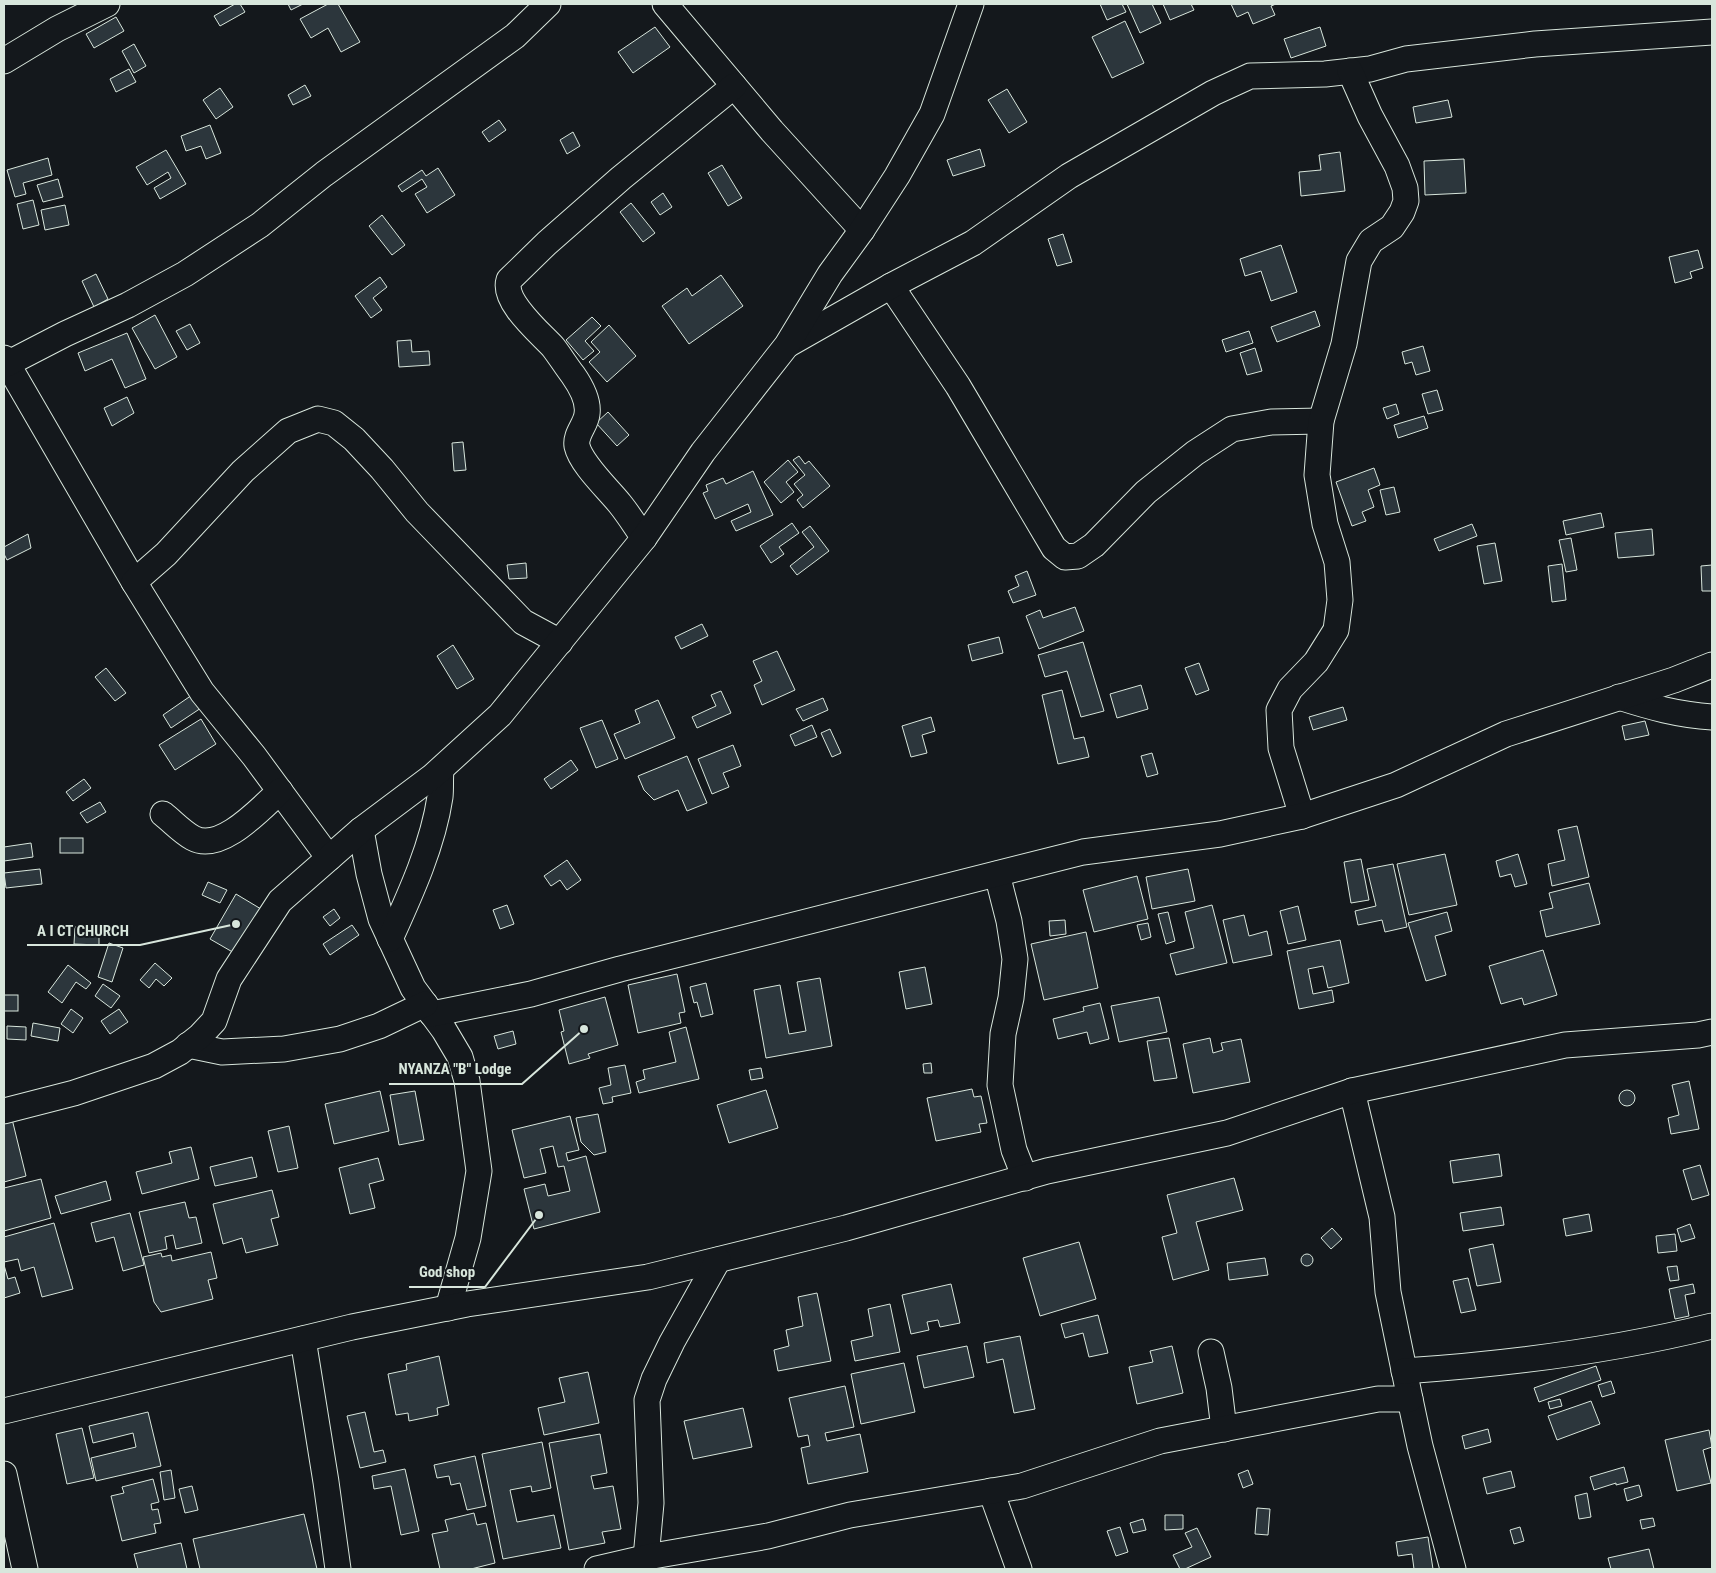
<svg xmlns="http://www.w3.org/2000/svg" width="1716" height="1573" font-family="'Roboto Condensed',sans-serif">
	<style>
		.building { fill: #2c363c; stroke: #d8e6dc }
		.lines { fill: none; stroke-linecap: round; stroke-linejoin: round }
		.street-casing { stroke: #d8e6dc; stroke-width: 27 }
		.street { stroke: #14181c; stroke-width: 25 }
		.leader { fill: none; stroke: #d8e6dc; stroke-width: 2 }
		.callout-dot { fill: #d8e6dc; stroke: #14181c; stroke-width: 2 }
		.callout-label { font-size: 15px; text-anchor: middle; font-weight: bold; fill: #d8e6dc; stroke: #14181c; stroke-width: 4; stroke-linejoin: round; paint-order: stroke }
	</style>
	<rect width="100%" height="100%" fill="#14181c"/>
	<g class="building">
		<path d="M235,4H240L245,12L220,26L214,16Z"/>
		<path d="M288,4H303L291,10Z"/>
		<path d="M328,4H338L360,42L341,52L328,28L311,38L300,19Z"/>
		<path d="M1100,4H1122L1126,12L1107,20Z"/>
		<path d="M1127,4H1152L1161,23L1140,33Z"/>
		<path d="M1163,4H1191L1194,10L1170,20Z"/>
		<path d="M1231,4H1276L1271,6L1275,15L1253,24L1248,12L1237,17Z"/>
		<path d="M116,17L124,31L94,48L86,34Z"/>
		<path d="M1125,21L1144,63L1112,78L1092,37Z"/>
		<path d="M655,27L670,47L633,73L618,52Z"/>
		<path d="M1320,27L1326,46L1291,58L1284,39Z"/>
		<path d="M134,44L146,66L134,73L122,51Z"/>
		<path d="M129,69L136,82L116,92L110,79Z"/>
		<path d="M305,85L311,96L293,105L288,95Z"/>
		<path d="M220,88L233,107L216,119L203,100Z"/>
		<path d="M1007,89L1027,122L1009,133L988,100Z"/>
		<path d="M1448,100L1452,117L1416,123L1413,107Z"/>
		<path d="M499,120L506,130L489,142L482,132Z"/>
		<path d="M210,125L221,153L206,159L201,146L186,151L181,136Z"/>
		<path d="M573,132L580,146L567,154L560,140Z"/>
		<path d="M980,149L985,166L953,176L947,160Z"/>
		<path d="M166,150L186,184L160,199L154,188L171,178L168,172L147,185L136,167Z"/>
		<path d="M1340,152L1345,191L1301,196L1299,172L1321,170L1319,155Z"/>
		<path d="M48,158L52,175L23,183L26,194L15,197L7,170Z"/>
		<path d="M1464,159L1466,193L1425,195L1424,161Z"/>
		<path d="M722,165L742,198L728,206L708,173Z"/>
		<path d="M438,168L455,195L427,213L415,194L427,187L422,179L402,192L398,186L422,170L426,176Z"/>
		<path d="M58,179L63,197L43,202L37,185Z"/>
		<path d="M663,193L672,207L660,215L651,202Z"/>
		<path d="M33,200L39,225L23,229L17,204Z"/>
		<path d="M631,203L655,233L643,242L620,212Z"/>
		<path d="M65,205L69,225L45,230L41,210Z"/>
		<path d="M382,215L405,245L392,255L369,226Z"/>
		<path d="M1063,234L1072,262L1057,266L1048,239Z"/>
		<path d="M1281,245L1297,292L1271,301L1261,271L1245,276L1240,259Z"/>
		<path d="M1698,250L1703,268L1690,272L1692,278L1675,283L1669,257Z"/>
		<path d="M96,274L108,299L94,307L82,281Z"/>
		<path d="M721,275L743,306L689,344L662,306L687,288L692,296Z"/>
		<path d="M380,277L387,287L373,298L382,310L371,318L355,296Z"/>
		<path d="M1315,311L1320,326L1277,342L1271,327Z"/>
		<path d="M155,315L177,357L155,369L132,328Z"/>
		<path d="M592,317L601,326L585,341L594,351L583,360L566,340Z"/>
		<path d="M190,324L200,343L187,350L176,331Z"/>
		<path d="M609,325L636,356L607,382L589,362L600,352L591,342Z"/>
		<path d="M1249,331L1253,343L1226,352L1222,340Z"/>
		<path d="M127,333L146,379L125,388L112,359L85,371L78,353Z"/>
		<path d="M411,340L412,352L429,351L430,365L399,367L397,341Z"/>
		<path d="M1423,346L1430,371L1416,375L1412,362L1405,364L1402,352Z"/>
		<path d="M1255,348L1262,371L1247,375L1240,353Z"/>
		<path d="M1437,390L1443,410L1428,414L1422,394Z"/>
		<path d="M127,397L134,413L112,426L104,408Z"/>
		<path d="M1396,404L1399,414L1387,419L1383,408Z"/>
		<path d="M608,412L629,435L617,446L596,423Z"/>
		<path d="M1424,416L1428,428L1398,438L1394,425Z"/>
		<path d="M463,442L466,470L454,471L452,443Z"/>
		<path d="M799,456L805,464L809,461L830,486L803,508L797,500L803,495L794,484L805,475L793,460Z"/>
		<path d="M788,460L798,472L786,482L794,492L781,503L764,482Z"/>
		<path d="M1374,468L1380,485L1368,490L1374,507L1362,512L1366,521L1352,526L1336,482Z"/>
		<path d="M753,471L773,515L736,531L731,521L751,512L748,504L715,519L703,493L708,491L706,485L723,478L726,484Z"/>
		<path d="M1394,487L1400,512L1386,515L1380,490Z"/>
		<path d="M1601,513L1604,527L1566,535L1563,521Z"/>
		<path d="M792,523L799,533L779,547L784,554L771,563L760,546Z"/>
		<path d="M1472,524L1477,536L1439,551L1434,539Z"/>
		<path d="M810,526L829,551L797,575L790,566L814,547L802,532Z"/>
		<path d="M1652,529L1654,555L1618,558L1615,533Z"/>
		<path d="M28,534L31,548L7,560L4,554V547Z"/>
		<path d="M1571,538L1577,570L1566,572L1559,540Z"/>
		<path d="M1495,543L1502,581L1484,584L1477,546Z"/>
		<path d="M526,563L527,578L509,579L507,565Z"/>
		<path d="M1562,564L1566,600L1552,602L1548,566Z"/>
		<path d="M1712,565V591H1702L1701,566Z"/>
		<path d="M1027,571L1036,595L1013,603L1008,591L1019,586L1015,576Z"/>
		<path d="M1075,607L1084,631L1039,649L1026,616L1040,610L1043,618Z"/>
		<path d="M702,624L708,636L681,649L675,637Z"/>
		<path d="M999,637L1003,653L972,661L968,645Z"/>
		<path d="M1083,642L1104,711L1081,717L1067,671L1045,677L1038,655Z"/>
		<path d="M453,645L474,679L457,689L437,656Z"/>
		<path d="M777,651L795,690L762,705L754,685L762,681L753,661Z"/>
		<path d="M1199,663L1209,690L1196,695L1185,668Z"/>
		<path d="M106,668L126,693L115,701L95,677Z"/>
		<path d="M1141,685L1148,709L1117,718L1110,694Z"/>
		<path d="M1062,690L1074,739L1084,737L1089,757L1058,764L1042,695Z"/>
		<path d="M721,691L731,713L697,728L692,717L716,706L711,695Z"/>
		<path d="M192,695L201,708L171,728L163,715Z"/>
		<path d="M823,698L828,710L803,721L796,709Z"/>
		<path d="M658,700L675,738L625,759L614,734L640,723L635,710Z"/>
		<path d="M1343,707L1347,720L1313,730L1309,717Z"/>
		<path d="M931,717L935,731L922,735L927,753L911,757L902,726Z"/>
		<path d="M201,719L216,744L175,770L159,745Z"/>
		<path d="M602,720L618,759L596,768L580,728Z"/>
		<path d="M1645,721L1649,735L1625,740L1622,726Z"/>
		<path d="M812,725L817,737L795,746L790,735Z"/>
		<path d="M830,729L841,753L832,757L821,733Z"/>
		<path d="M733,745L741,766L723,773L729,787L712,794L698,759Z"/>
		<path d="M1152,753L1158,774L1147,777L1141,756Z"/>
		<path d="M687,756L707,803L687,811L678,790L654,800L644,790L638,776Z"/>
		<path d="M571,760L578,770L551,789L544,779Z"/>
		<path d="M84,779L91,788L73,801L66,792Z"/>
		<path d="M100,802L106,812L87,823L80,813Z"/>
		<path d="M1577,826L1589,877L1552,886L1548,864L1565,860L1558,830Z"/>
		<rect x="60" y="838" width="23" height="15"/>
		<path d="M31,843L33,857L4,861V847Z"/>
		<path d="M1445,854L1457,905L1409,915L1397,864Z"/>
		<path d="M1518,854L1527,884L1515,887L1511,874L1500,877L1496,861Z"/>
		<path d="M1361,859L1369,900L1351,903L1344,862Z"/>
		<path d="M567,860L581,880L567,890L560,880L551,886L544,876Z"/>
		<path d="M1393,864L1407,927L1385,932L1382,920L1358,925L1355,911L1376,906L1367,869Z"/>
		<path d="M40,869L42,884L6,888L4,873Z"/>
		<path d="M1188,869L1195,901L1152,909L1146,877Z"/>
		<path d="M1137,876L1148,919L1094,932L1083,890Z"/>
		<path d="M208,882L227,890L220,903L202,895Z"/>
		<path d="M1589,883L1600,924L1546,937L1540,911L1553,908L1549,893Z"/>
		<path d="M236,894L261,909L236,954L210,939Z"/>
		<path d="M507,905L514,924L500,929L493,910Z"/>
		<path d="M1212,905L1227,963L1176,975L1170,954L1194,948L1185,912Z"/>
		<path d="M1298,906L1306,940L1288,944L1280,911Z"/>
		<path d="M334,909L340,918L330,926L323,917Z"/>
		<path d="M1168,912L1175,941L1166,944L1158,914Z"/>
		<path d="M1447,912L1452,931L1435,936L1446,975L1426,981L1408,923Z"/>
		<path d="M1244,915L1249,936L1267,931L1272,955L1233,963L1223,920Z"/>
		<path d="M1065,920L1066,934L1050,936L1049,921Z"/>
		<path d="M1148,923L1151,937L1141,940L1137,925Z"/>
		<path d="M352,925L359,935L330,955L323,944Z"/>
		<path d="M75,927L99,928V945L74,944Z"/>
		<path d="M1086,932L1098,988L1044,1000L1031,944Z"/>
		<path d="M1340,940L1349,983L1328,988L1323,966L1308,969L1313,994L1332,990L1334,1002L1299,1009L1287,951Z"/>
		<path d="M109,943L123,948L112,982L98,977Z"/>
		<path d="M1543,950L1557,995L1524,1005L1522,998L1501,1004L1489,966Z"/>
		<path d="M155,963L172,978L164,986L156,979L149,988L140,980Z"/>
		<path d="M68,965L91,983L86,989L76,982L62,1003L48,992Z"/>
		<path d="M925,967L932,1004L906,1009L899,972Z"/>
		<path d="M677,974L685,1012L679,1013L681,1023L638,1033L628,985Z"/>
		<path d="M820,978L832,1046L766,1058L754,990L780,985L789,1034L806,1031L797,982Z"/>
		<path d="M706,983L713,1014L701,1017L697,1002L694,1003L690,987Z"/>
		<path d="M103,984L120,996L111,1008L95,996Z"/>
		<rect x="4" y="995" width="14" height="16"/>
		<path d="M605,997L618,1045L588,1054L590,1058L569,1064L561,1032L564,1031L559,1010Z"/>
		<path d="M1159,997L1167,1032L1119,1042L1111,1006Z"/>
		<path d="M1100,1003L1109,1039L1090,1044L1087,1032L1058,1039L1053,1019L1084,1011L1083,1007Z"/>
		<path d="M71,1009L83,1018L73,1033L61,1024Z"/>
		<path d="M119,1009L128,1022L110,1034L101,1021Z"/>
		<path d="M33,1023L60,1028L58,1041L31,1036Z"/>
		<path d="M7,1026L26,1027V1040L7,1039Z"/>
		<path d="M686,1027L699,1079L639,1093L636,1082L645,1079L643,1070L676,1062L669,1032Z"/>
		<path d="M513,1031L516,1044L498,1049L494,1036Z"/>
		<path d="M1169,1038L1177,1078L1154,1081L1147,1041Z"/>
		<path d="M1210,1038L1213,1053L1223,1050L1221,1043L1241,1039L1250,1082L1193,1093L1183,1044Z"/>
		<path d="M931,1063L932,1073H924L923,1064Z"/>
		<path d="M625,1065L631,1093L612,1097L613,1102L603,1104L599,1088L611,1085L608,1068Z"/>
		<path d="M761,1068L763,1078L751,1080L749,1070Z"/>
		<path d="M1689,1081L1699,1129L1671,1134L1668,1118L1679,1115L1672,1085Z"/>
		<path d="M972,1089L974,1097L981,1096L987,1123L979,1124L981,1132L936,1141L927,1098Z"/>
		<circle cx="1627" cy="1098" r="8"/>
		<path d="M766,1090L778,1128L729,1143L717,1105Z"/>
		<path d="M380,1091L389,1131L334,1144L325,1104Z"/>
		<path d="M415,1091L424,1140L399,1145L390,1095Z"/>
		<path d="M598,1114L606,1152L594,1155L581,1142L576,1118Z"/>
		<path d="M570,1116L579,1150L566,1153L568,1161L586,1156L600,1212L534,1229L524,1189L545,1184L548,1196L570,1191L564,1166L558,1167L553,1146L540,1149L546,1173L524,1178L512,1130Z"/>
		<path d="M12,1119L26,1176L4,1182V1121Z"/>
		<path d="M289,1126L298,1168L278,1172L268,1131Z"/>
		<path d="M191,1147L199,1179L142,1194L136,1172L172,1163L169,1152Z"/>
		<path d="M1499,1154L1502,1176L1453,1183L1450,1161Z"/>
		<path d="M252,1157L257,1177L215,1186L210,1167Z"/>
		<path d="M378,1158L384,1180L369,1184L375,1208L350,1214L339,1168Z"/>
		<path d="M1700,1165L1709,1195L1692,1200L1683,1170Z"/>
		<path d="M1234,1178L1243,1210L1196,1222L1209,1270L1173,1280L1162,1237L1177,1233L1167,1195Z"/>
		<path d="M41,1179L51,1218L4,1231V1188Z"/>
		<path d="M106,1181L111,1200L61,1214L55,1196Z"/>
		<path d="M272,1190L279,1217L271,1219L278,1245L246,1253L242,1238L223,1244L213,1204Z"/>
		<path d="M185,1202L189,1218L196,1217L202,1243L176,1249L173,1235L165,1237L167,1249L149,1253L139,1212Z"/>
		<path d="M1501,1207L1504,1225L1463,1231L1460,1213Z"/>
		<path d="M130,1213L144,1265L123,1271L114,1237L96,1242L91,1223Z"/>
		<path d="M1589,1214L1592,1231L1566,1236L1563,1219Z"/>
		<path d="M54,1223L73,1289L42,1297L34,1267L21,1271L18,1259L4,1262V1237Z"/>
		<path d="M1690,1224L1695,1238L1681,1242L1677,1229Z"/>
		<path d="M1332,1228L1342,1239L1331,1249L1321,1238Z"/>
		<path d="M1675,1234L1677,1251L1658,1253L1656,1236Z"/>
		<path d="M1079,1242L1096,1299L1040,1316L1023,1258Z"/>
		<path d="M1493,1244L1501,1282L1477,1286L1469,1249Z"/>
		<path d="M211,1252L217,1278L208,1280L213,1299L161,1312L154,1302L143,1257L161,1253L162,1257L171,1255L172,1261Z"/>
		<circle cx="1307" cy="1260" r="6"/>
		<path d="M1265,1258L1268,1275L1229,1280L1227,1263Z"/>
		<path d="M4,1265L8,1279L15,1277L20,1293L4,1298Z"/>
		<path d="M1677,1266L1679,1280L1670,1281L1667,1267Z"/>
		<path d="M1468,1278L1476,1310L1461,1313L1453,1281Z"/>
		<path d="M951,1284L960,1323L940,1327L938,1320L927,1322L929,1330L911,1334L902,1295Z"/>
		<path d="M1693,1284L1695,1293L1685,1295L1689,1316L1675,1319L1669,1289Z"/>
		<path d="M817,1293L831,1361L778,1371L774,1350L789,1346L786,1330L803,1326L798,1297Z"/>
		<path d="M890,1304L900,1352L855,1361L851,1341L873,1336L868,1309Z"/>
		<path d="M1098,1315L1108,1353L1089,1357L1083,1333L1065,1338L1061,1324Z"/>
		<path d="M1020,1336L1035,1409L1014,1413L1003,1359L987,1363L984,1343Z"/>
		<path d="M967,1346L974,1377L924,1388L917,1356Z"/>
		<path d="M1172,1346L1183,1393L1137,1404L1129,1367L1153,1362L1150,1351Z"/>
		<path d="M439,1356L449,1405L437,1408L438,1415L409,1421L408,1413L396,1415L388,1374L407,1370L406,1364Z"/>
		<path d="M904,1363L915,1412L861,1424L851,1374Z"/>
		<path d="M1596,1366L1601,1380L1539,1402L1534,1388Z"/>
		<path d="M588,1372L599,1423L544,1435L538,1408L565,1402L559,1378Z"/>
		<path d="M1611,1381L1615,1393L1602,1397L1598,1385Z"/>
		<path d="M845,1386L854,1427L825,1433L827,1441L860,1434L868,1472L808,1484L801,1448L810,1446L808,1435L798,1437L789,1398Z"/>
		<path d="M1560,1399L1562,1406L1550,1409L1548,1402Z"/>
		<path d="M1591,1401L1600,1424L1557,1440L1548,1416Z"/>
		<path d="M743,1408L752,1447L693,1459L684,1421Z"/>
		<path d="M148,1412L161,1466L96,1481L91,1458L136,1447L133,1433L93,1443L89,1426Z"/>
		<path d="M365,1412L374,1452L383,1450L386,1462L360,1468L347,1416Z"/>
		<path d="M82,1428L94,1478L67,1484L56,1434Z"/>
		<path d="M1488,1429L1491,1442L1465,1449L1462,1436Z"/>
		<path d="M1709,1430L1712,1447L1703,1450L1711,1483L1677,1491L1665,1440Z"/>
		<path d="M600,1434L607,1473L591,1476L594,1489L613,1486L621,1529L602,1532L605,1543L569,1550L549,1443Z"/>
		<path d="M542,1442L551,1488L532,1492L531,1486L510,1490L517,1522L554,1515L561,1548L503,1559L482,1454Z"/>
		<path d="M475,1456L486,1506L467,1510L460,1483L451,1485L449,1476L437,1478L434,1465Z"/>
		<path d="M1624,1467L1628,1482L1616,1485V1483L1594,1490L1590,1477Z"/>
		<path d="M405,1469L419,1531L401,1535L391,1486L374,1489L372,1476Z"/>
		<path d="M171,1470L175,1498L164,1500L160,1472Z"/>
		<path d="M1248,1470L1253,1484L1243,1488L1238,1474Z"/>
		<path d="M1511,1471L1515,1487L1487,1494L1483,1478Z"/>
		<path d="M153,1479L159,1502L151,1504L152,1510L158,1509L161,1523L154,1524L156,1533L122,1541L111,1496L124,1493L122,1487Z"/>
		<path d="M1639,1485L1642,1496L1627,1501L1624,1489Z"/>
		<path d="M192,1486L198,1510L185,1513L179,1489Z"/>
		<path d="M1587,1493L1591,1517L1579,1519L1575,1496Z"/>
		<path d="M1257,1508L1270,1509L1268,1535L1255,1534Z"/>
		<path d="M474,1513L477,1525L486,1523L495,1563L471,1569H440L432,1534L448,1531L445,1520Z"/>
		<path d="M304,1514L317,1569H200L193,1539Z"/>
		<path d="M1165,1515H1183V1529L1165,1530Z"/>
		<path d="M1653,1518L1655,1526L1642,1529L1640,1520Z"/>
		<path d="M1143,1519L1146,1530L1133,1533L1130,1523Z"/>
		<path d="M1120,1527L1128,1552L1116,1556L1107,1531Z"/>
		<path d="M1520,1527L1524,1541L1514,1544L1510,1530Z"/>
		<path d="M1197,1528L1211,1557L1185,1569H1180L1173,1555L1192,1547L1185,1533Z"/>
		<path d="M1428,1537L1433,1569H1414L1412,1554L1398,1556L1396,1542Z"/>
		<path d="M181,1543L187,1569H138L134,1554Z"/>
		<path d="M1649,1549L1654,1569H1611L1608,1558Z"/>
	</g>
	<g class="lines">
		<g class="street-casing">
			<g id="street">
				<path d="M665,4L772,131L862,230"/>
				<path d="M4,61L57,29L107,4"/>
				<path d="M891,286L958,386L1054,548L1065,557L1078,556L1094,545L1146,492L1195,453L1232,429L1271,422L1321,421"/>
				<path d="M789,344L891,286L973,243L1069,176L1213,93L1250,76L1325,74L1370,69L1406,59L1535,44L1712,32"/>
				<path d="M4,358L134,582L202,692L254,756L329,858"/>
				<path d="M7,364L65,334L128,305L185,274L260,225L324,174L515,36L548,4"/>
				<path d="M644,538C636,527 629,515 620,504C608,489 581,464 577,446C575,434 586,425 587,414C589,401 580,385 573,375C566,366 560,356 553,347C539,332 502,301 509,280L547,243L621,178L734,86"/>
				<path d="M134,582L166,554L243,471L288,431L318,419L334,423L354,439L382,469L417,512L523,622L560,642"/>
				<path d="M1619,697C1650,707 1679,715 1712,717"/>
				<path d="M163,814C173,822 182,832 193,838C221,853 261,808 280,791"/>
				<path d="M1302,816L1281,748L1279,710L1290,689L1316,662L1336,630L1340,600L1337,562L1325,524L1317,475L1321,421L1344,344L1359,261L1371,241L1392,227L1402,212L1406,201L1405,188L1397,166L1370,116L1350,71"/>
				<path d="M361,830L369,874L381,919L413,988L444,1030L460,1057L467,1081L479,1171L468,1238L448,1308"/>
				<path d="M997,874L1009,921L1015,959L1011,998L1003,1034L1000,1085L1014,1150L1025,1178"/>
				<path d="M390,939C410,895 433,845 440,797C441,788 440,779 441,770"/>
				<path d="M432,1014L531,994L620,969L1083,852L1220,834L1302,816L1396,785L1506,734L1674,680L1712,665"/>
				<path d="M188,1045L222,1052L284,1049L340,1039L379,1026L425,1004"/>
				<path d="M1352,1091L1382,1217L1388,1292L1410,1399L1420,1446L1453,1569"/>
				<path d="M4,1111L74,1093L154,1066L180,1052L200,1036L214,1021L229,979L280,901L361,830L433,776L500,715L644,538L703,452L787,345L830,274L862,230L897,176L932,114L971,4"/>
				<path d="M303,1339L326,1482L338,1569"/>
				<path d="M1211,1352L1219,1388L1224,1429"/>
				<path d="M1404,1371C1508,1364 1611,1351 1712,1326"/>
				<path d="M4,1411L352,1327L467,1304L648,1277L846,1228L1047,1171L1227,1133L1352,1091L1565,1045L1698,1035L1712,1032"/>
				<path d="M4,1474L25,1569"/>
				<path d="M991,1491L1019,1569"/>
				<path d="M646,1558L651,1503L647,1400L654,1379L672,1342L718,1260"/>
				<path d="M597,1569L653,1556L768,1536L850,1515L1022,1486L1160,1441L1378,1399H1410"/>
			</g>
		</g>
		<use href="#street" class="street"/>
	</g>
	<path class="leader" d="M236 924L140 945H27M584 1029L522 1084H389M539 1215L485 1287H409"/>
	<g class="callout-dot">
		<circle cx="236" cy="924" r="5"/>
		<circle cx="584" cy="1029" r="5"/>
		<circle cx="539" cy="1215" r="5"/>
	</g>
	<g class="callout-label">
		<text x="83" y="936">A I CT CHURCH</text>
		<text x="455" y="1074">NYANZA "B" Lodge</text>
		<text x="447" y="1277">God shop</text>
	</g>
	<rect width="1716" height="1573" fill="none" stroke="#d8e6dc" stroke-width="10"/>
</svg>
